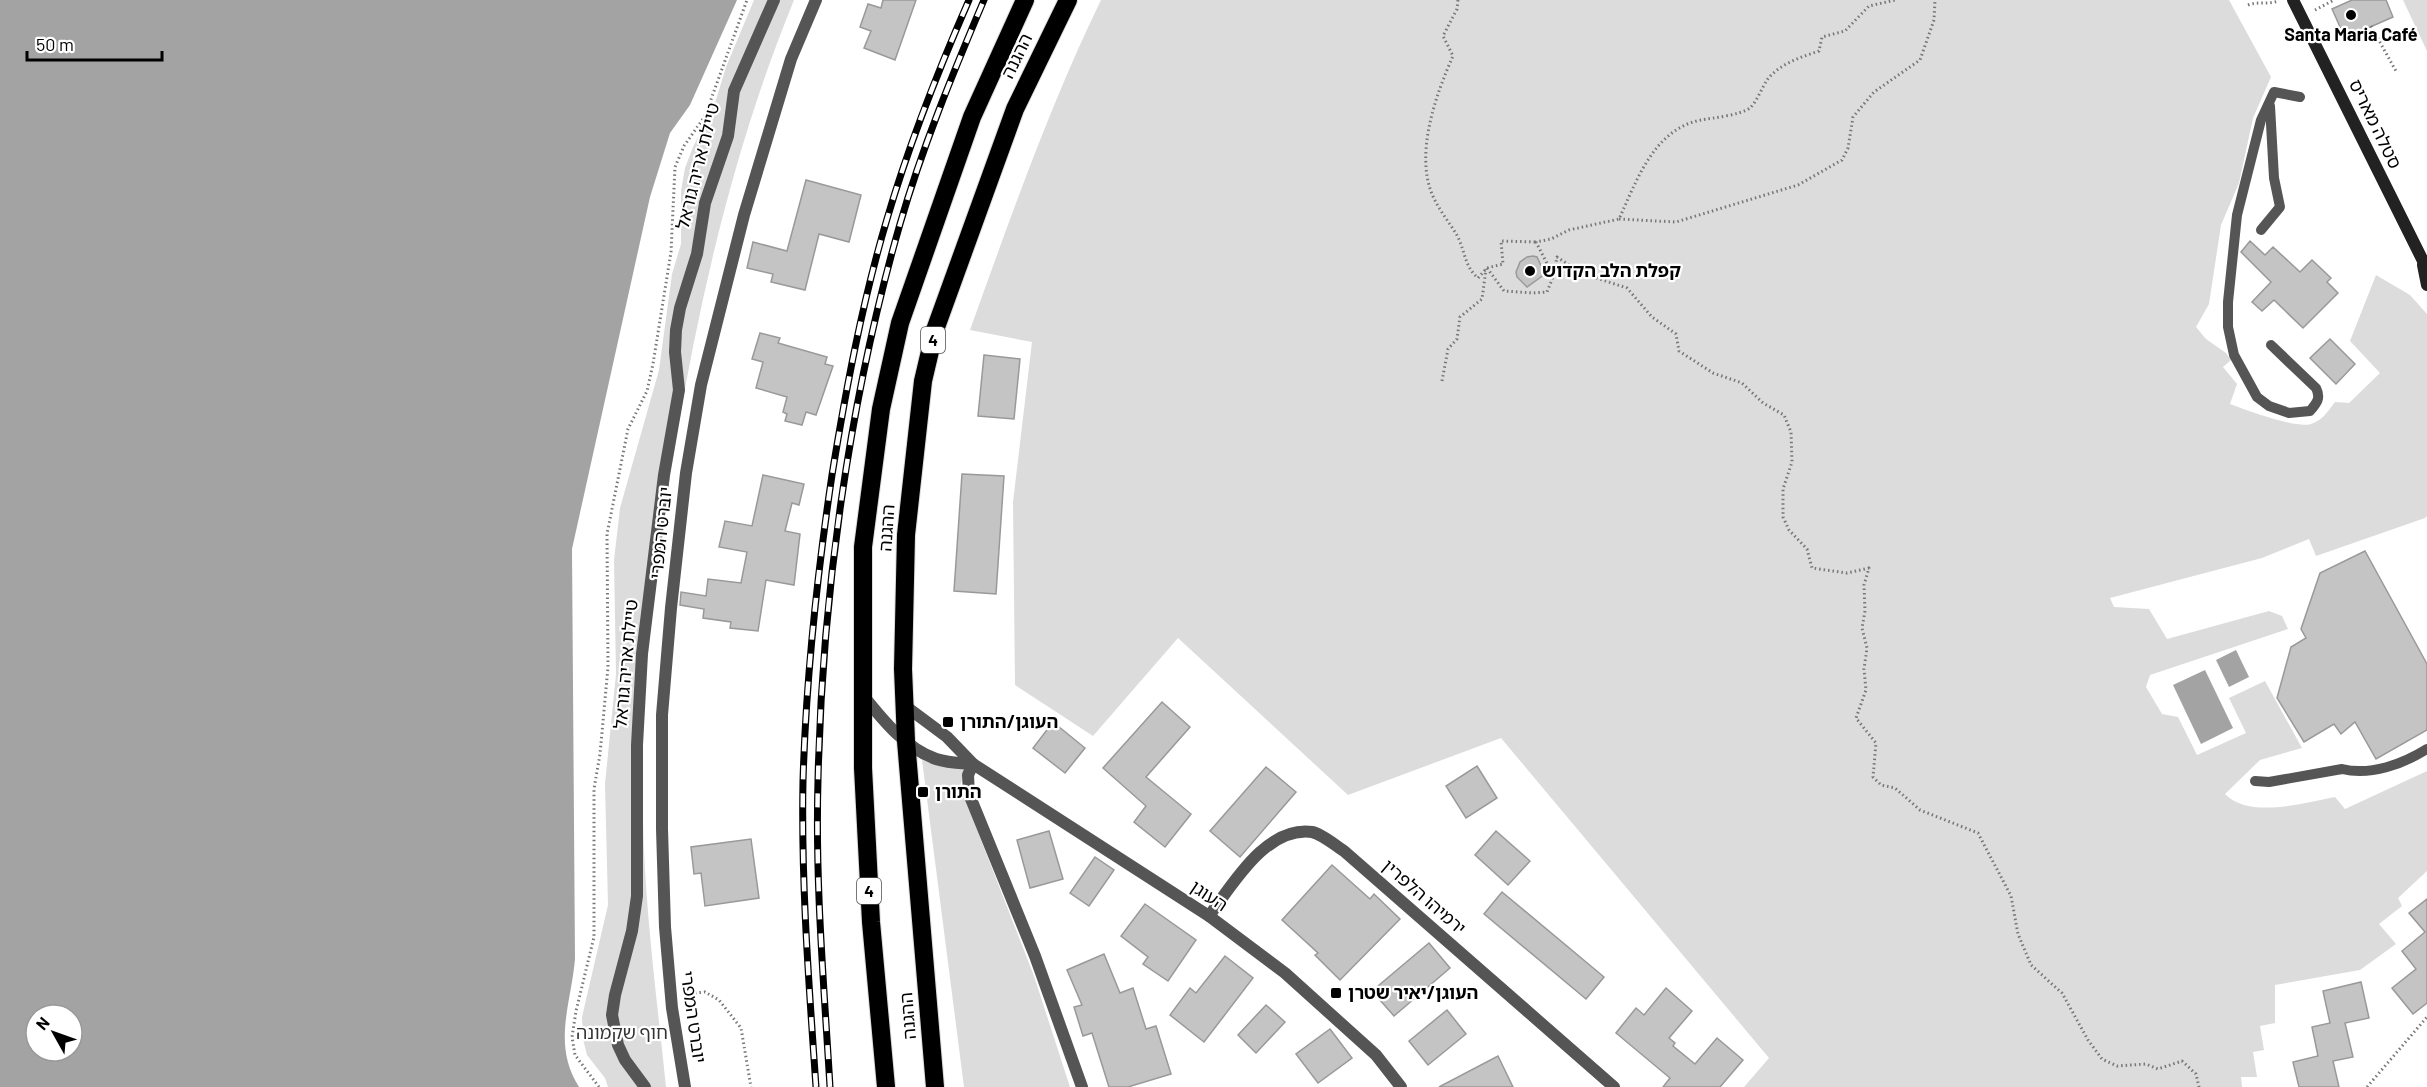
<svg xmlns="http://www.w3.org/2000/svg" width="2427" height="1087" font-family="Barlow,'Noto Sans Hebrew',sans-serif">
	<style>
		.green { fill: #dcdcdc }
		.water { fill: #a3a3a3; fill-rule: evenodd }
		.building { fill: #c4c4c4; stroke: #999; stroke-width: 1.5 }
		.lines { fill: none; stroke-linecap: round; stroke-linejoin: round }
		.highway-casing { stroke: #dbdbdb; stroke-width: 20 }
		.path { stroke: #777; stroke-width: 3; stroke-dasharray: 1.5 3; stroke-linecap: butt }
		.lane { stroke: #555; stroke-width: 10 }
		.street { stroke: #555; stroke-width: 12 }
		.secondary { stroke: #222; stroke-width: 12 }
		.highway { stroke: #000; stroke-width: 18 }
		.rail-casing { stroke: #000; stroke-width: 7 }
		.rail { stroke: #fff; stroke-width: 4.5; stroke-dasharray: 14; stroke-linecap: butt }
		.poi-dot { fill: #000; stroke: #fff; stroke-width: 2 }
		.labels { text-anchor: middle; stroke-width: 4.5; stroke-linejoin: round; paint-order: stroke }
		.shield { fill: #fff; stroke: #4c4c4c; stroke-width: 1.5 }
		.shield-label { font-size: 16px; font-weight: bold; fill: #000 }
		.poi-label { font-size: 18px; font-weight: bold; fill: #000; stroke: #fff; text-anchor: start }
		.street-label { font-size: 18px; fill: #000; stroke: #fff }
		.park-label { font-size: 18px; fill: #333; stroke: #fff }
	</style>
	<rect width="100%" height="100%" fill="#fff"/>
	<g class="green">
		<path d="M754,0H794C737,139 702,286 677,434C655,561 639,691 643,821C645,910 657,999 666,1087H608L605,1078L587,1055L583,1039L582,1017L608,905L605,784L616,674L614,560L620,508L659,370L672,274L681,244V191L685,168L693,147L715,103L726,67Z"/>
		<path d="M1101,0H2229L2271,77L2253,118L2239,183L2221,225L2209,304L2196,327L2206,339L2226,353L2231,360L2223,367L2237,384L2230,404C2246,410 2297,429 2311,424C2323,420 2328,411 2335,402L2349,403L2380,373L2350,341L2376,275L2410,295L2427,314V516L2425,518L2316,556L2309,539L2262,558L2110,598L2114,607L2149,609L2167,639L2269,611L2282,616L2288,629L2150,675L2146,687L2162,714L2178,717L2197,755L2246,733L2229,698L2265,681L2302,748L2260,760L2225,794C2249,819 2303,803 2335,797L2345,809L2427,771V871L2398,898L2402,906L2379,924L2396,944L2360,970L2275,985V1023L2260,1026L2264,1050L2253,1052L2257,1077H2241L2242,1087H1744L1769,1058L1501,738L1348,795L1178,638L1093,736L1015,685L1013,502L1032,342L970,330C1010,219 1049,107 1101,0Z"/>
		<path d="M2403,0H2427V51Z"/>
		<path d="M922,760L940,766L966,768L960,786L1034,976L1070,1087H964Z"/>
	</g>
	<g class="water">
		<path d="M0,0H737L690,105L670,133L650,197L572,549L575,959C571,1005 552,1044 579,1087H0ZM36,1015H72V1051H36Z"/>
		<path d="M2236,650L2249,677L2229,687L2216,660Z"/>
		<path d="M2205,670L2233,728L2201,744L2173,685Z"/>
	</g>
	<g class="building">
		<path d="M883,0H916L895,60L864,48L871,31L860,27L868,4L881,8Z"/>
		<path d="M2352,0H2386L2393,17L2345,38L2332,9Z"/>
		<path d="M806,180L861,195L849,242L819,234L805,290L771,282L773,274L747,268L753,242L787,251Z"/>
		<path d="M2250,241L2265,255L2273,247L2300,272L2312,260L2331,278L2327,282L2338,293L2303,328L2274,300L2262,311L2252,302L2271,282L2241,252Z"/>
		<path d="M1533,256L1537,257L1545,274L1527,287L1517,277L1516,272L1520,262L1527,257Z"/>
		<path d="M760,333L780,338L778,343L827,357L825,364L833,366L816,415L806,412L802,425L785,421L787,414L783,412L787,397L756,388L763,362L752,359Z"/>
		<path d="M2330,339L2355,364L2336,384L2310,358Z"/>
		<path d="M984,355L1020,359L1014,419L978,416Z"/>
		<path d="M962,474L1004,476L996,594L954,591Z"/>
		<path d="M763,475L804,484L799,505L792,503L785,531L800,534L794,585L766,580L758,631L730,628L731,622L703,618L704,609L680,605L681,592L706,596L708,579L741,583L747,552L719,547L723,530L725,521L752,526Z"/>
		<path d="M2365,551L2427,664V730L2376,759L2355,722L2341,734L2334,724L2304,742L2277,698L2291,647L2306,638L2301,629L2320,573Z"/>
		<path d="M1162,702L1190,727L1146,777L1191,814L1165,847L1134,822L1146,806L1103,768Z"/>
		<path d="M1053,722L1085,748L1065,773L1033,748Z"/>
		<path d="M1477,766L1497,798L1466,818L1446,786Z"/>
		<path d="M1266,767L1296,792L1240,857L1210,831Z"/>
		<path d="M1049,831L1063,879L1030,888L1017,840Z"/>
		<path d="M1496,831L1530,861L1508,885L1475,855Z"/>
		<path d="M751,839L759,898L705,906L701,873L694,874L691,847Z"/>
		<path d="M1095,857L1114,870L1089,906L1070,893Z"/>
		<path d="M1332,865L1370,899L1374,894L1400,919L1340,980L1315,955L1318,953L1282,920Z"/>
		<path d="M1502,892L1604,977L1586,999L1484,914Z"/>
		<path d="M2427,899V1003L2413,1014L2392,988L2416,969L2402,951L2425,932L2409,913Z"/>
		<path d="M1145,904L1196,940L1168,981L1143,964L1148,957L1121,936Z"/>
		<path d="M1429,943L1450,968L1394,1016L1372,991Z"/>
		<path d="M1104,954L1120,993L1133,988L1146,1029L1156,1026L1171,1074L1128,1087H1109L1092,1033L1083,1036L1074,1007L1082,1005L1067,970Z"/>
		<path d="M1225,956L1253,978L1204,1042L1170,1015L1190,988L1196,993Z"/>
		<path d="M2361,982L2369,1018L2345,1023L2353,1057L2333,1061L2339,1087H2299L2293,1062L2318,1056L2312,1027L2330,1023L2323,991Z"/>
		<path d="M1666,988L1692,1011L1669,1038L1675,1043L1673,1046L1695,1064L1717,1038L1743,1060L1720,1087H1663L1670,1078L1616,1033L1636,1008L1644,1015Z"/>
		<path d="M1266,1005L1285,1022L1256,1053L1238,1035Z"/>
		<path d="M1447,1010L1466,1034L1428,1065L1409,1041Z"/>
		<path d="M1330,1029L1352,1058L1318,1083L1296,1054Z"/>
		<path d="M1498,1056L1513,1087H1439Z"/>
	</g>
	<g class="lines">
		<g class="highway-casing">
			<g id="highway">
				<path d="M886,1087L871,922L863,768V547L881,409L900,323L972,117L1025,0"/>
				<path d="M935,1087L906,741L903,669L906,535L923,381L935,330L1015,109L1068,0"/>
			</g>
		</g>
		<g class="path">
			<path d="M1458,0L1457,9L1443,36L1453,56C1436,94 1415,153 1432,194C1438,209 1450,223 1458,237C1465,252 1465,267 1478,278L1487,268L1503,264L1501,241L1536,242"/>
			<path d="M2248,5C2258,1 2268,5 2278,1"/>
			<path d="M2315,10L2334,0"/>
			<path d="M2371,26L2397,73"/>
			<path d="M1619,219L1676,222L1798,185L1842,160L1848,148L1853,117L1874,92L1920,60L1934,20L1935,0"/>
			<path d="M1487,268L1504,291L1533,293L1547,292L1553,277L1557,257L1581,273L1627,288L1652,317L1676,334L1679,351L1713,373L1742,383L1763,403L1784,415L1791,432L1792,462L1783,489V517L1789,530L1807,549L1812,568L1847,573L1869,568L1864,585L1865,611L1862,628L1867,648L1864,669L1866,690L1856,718L1876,743L1873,777L1881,785L1895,788L1920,810L1978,833L2011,896L2018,934L2031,965L2062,993L2088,1040L2102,1059L2117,1066L2146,1064L2158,1069L2182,1061L2196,1074L2199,1087"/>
			<path d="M1553,275L1536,242L1551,239L1569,230L1619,219C1637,180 1654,129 1701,120C1712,118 1741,115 1750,108C1757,101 1762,88 1767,80C1779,64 1801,57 1819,51L1822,37L1845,31L1869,6L1895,0"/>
			<path d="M1442,381L1448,349L1457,339L1460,317L1482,299L1486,269"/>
			<path d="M686,994L705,992L719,1000L741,1028L751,1087"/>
			<path d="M599,1087L575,1055L572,1037L576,1011L594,937V789L600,754L608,667L607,534L628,429L647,391L653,364L671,252L675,167L684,146L705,116L747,0"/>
			<path d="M2367,1087L2427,1017"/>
		</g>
		<g class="lane">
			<path d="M2261,230L2280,207L2274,178L2270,106"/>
			<path d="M2271,345L2316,388C2321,398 2317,403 2310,411L2289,413L2269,406L2257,397L2234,355L2228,327V302L2237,215L2261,120L2274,92L2300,97"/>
			<path d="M2255,781L2269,782L2342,769C2371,776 2403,764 2427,749"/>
		</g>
		<g class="street">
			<path d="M862,694C882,719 905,748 936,759C948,763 961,763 973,764"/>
			<path d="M904,705L947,737L973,764L1209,916L1285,973L1376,1055L1401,1087"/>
			<path d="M973,764L968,775L969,794L1035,956L1082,1087"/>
			<path d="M1209,916C1233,884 1266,826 1312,832C1322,834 1336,846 1344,851L1614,1087"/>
			<path d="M645,1087L625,1060L618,1045L612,1015L615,995L632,931L637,896V745L642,654L664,475L679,390L675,352L676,330L680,308L697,254L705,203L728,136L734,91L774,0"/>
			<path d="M685,1087L672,1008L665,927L662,829V715L671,608L686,473L701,385L744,215L791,59L816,0"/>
		</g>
		<g class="secondary">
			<path d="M2293,0L2427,269"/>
			<path d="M2423,265L2427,285"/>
		</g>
		<use href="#highway" class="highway"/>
		<g class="rail-casing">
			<g id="rail">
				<path d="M816,1087C809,985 801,883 803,781C806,678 817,576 832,475C846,389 862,303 887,219C909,144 938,71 969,0"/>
				<path d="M830,1087C824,985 815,883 818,780C822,597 849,401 900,224C922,148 953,73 984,0"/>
			</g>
		</g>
		<use href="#rail" class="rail"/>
	</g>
	<g class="poi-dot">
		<circle cx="2351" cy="15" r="6"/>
		<circle cx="1530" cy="271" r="6"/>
		<rect x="942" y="716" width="12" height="12" rx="3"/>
		<rect x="917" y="786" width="12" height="12" rx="3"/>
		<rect x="1330" y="987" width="12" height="12" rx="3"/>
	</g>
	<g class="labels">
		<g class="shield">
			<rect x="921" y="327" width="24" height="26" rx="4.5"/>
			<rect x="857" y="878" width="24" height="26" rx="4.5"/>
		</g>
		<g class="shield-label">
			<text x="933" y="346">4</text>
			<text x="869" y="897">4</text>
		</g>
		<g class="poi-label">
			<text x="2351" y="41" text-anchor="middle">Santa Maria Café</text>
			<text x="1542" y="277">קפלת הלב הקדוש</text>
			<text x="960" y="728">העוגן/התורן</text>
			<text x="935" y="798">התורן</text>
			<text x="1348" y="999">העוגן/יאיר שטרן</text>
		</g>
		<g class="street-label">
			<text transform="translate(1017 56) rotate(-64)" y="6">ההגנה</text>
			<text transform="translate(2375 124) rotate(64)" y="6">סטלה מאריס</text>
			<text transform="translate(698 166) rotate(-76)" y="6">טיילת אריה גוראל</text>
			<text transform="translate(887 528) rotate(-86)" y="6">ההגנה</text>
			<text transform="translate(661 533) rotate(-84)" y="6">יוברט המפרי</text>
			<text transform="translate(626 664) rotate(-85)" y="6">טיילת אריה גוראל</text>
			<text transform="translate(1209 896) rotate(34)" y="6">העוגן</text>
			<text transform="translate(1424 897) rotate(41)" y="6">ירמיהו הלפרין</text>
			<text transform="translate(908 1016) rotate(-95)" y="6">ההגנה</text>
			<text transform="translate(693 1017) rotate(82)" y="6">יוברט המפרי</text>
		</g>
		<g class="park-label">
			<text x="622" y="1039">חוף שקמונה</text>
		</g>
	</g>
	<g transform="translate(54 1033) rotate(310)"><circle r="28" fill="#ffffff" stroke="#999999" stroke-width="1.5"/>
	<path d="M0-4.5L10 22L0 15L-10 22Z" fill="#000000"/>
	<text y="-9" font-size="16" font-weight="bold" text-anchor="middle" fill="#000000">N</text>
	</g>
	<path d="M27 51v9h135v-9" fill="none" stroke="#000000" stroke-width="3"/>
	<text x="36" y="51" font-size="18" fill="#000000" stroke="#ffffff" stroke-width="4.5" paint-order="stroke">50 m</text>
</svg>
